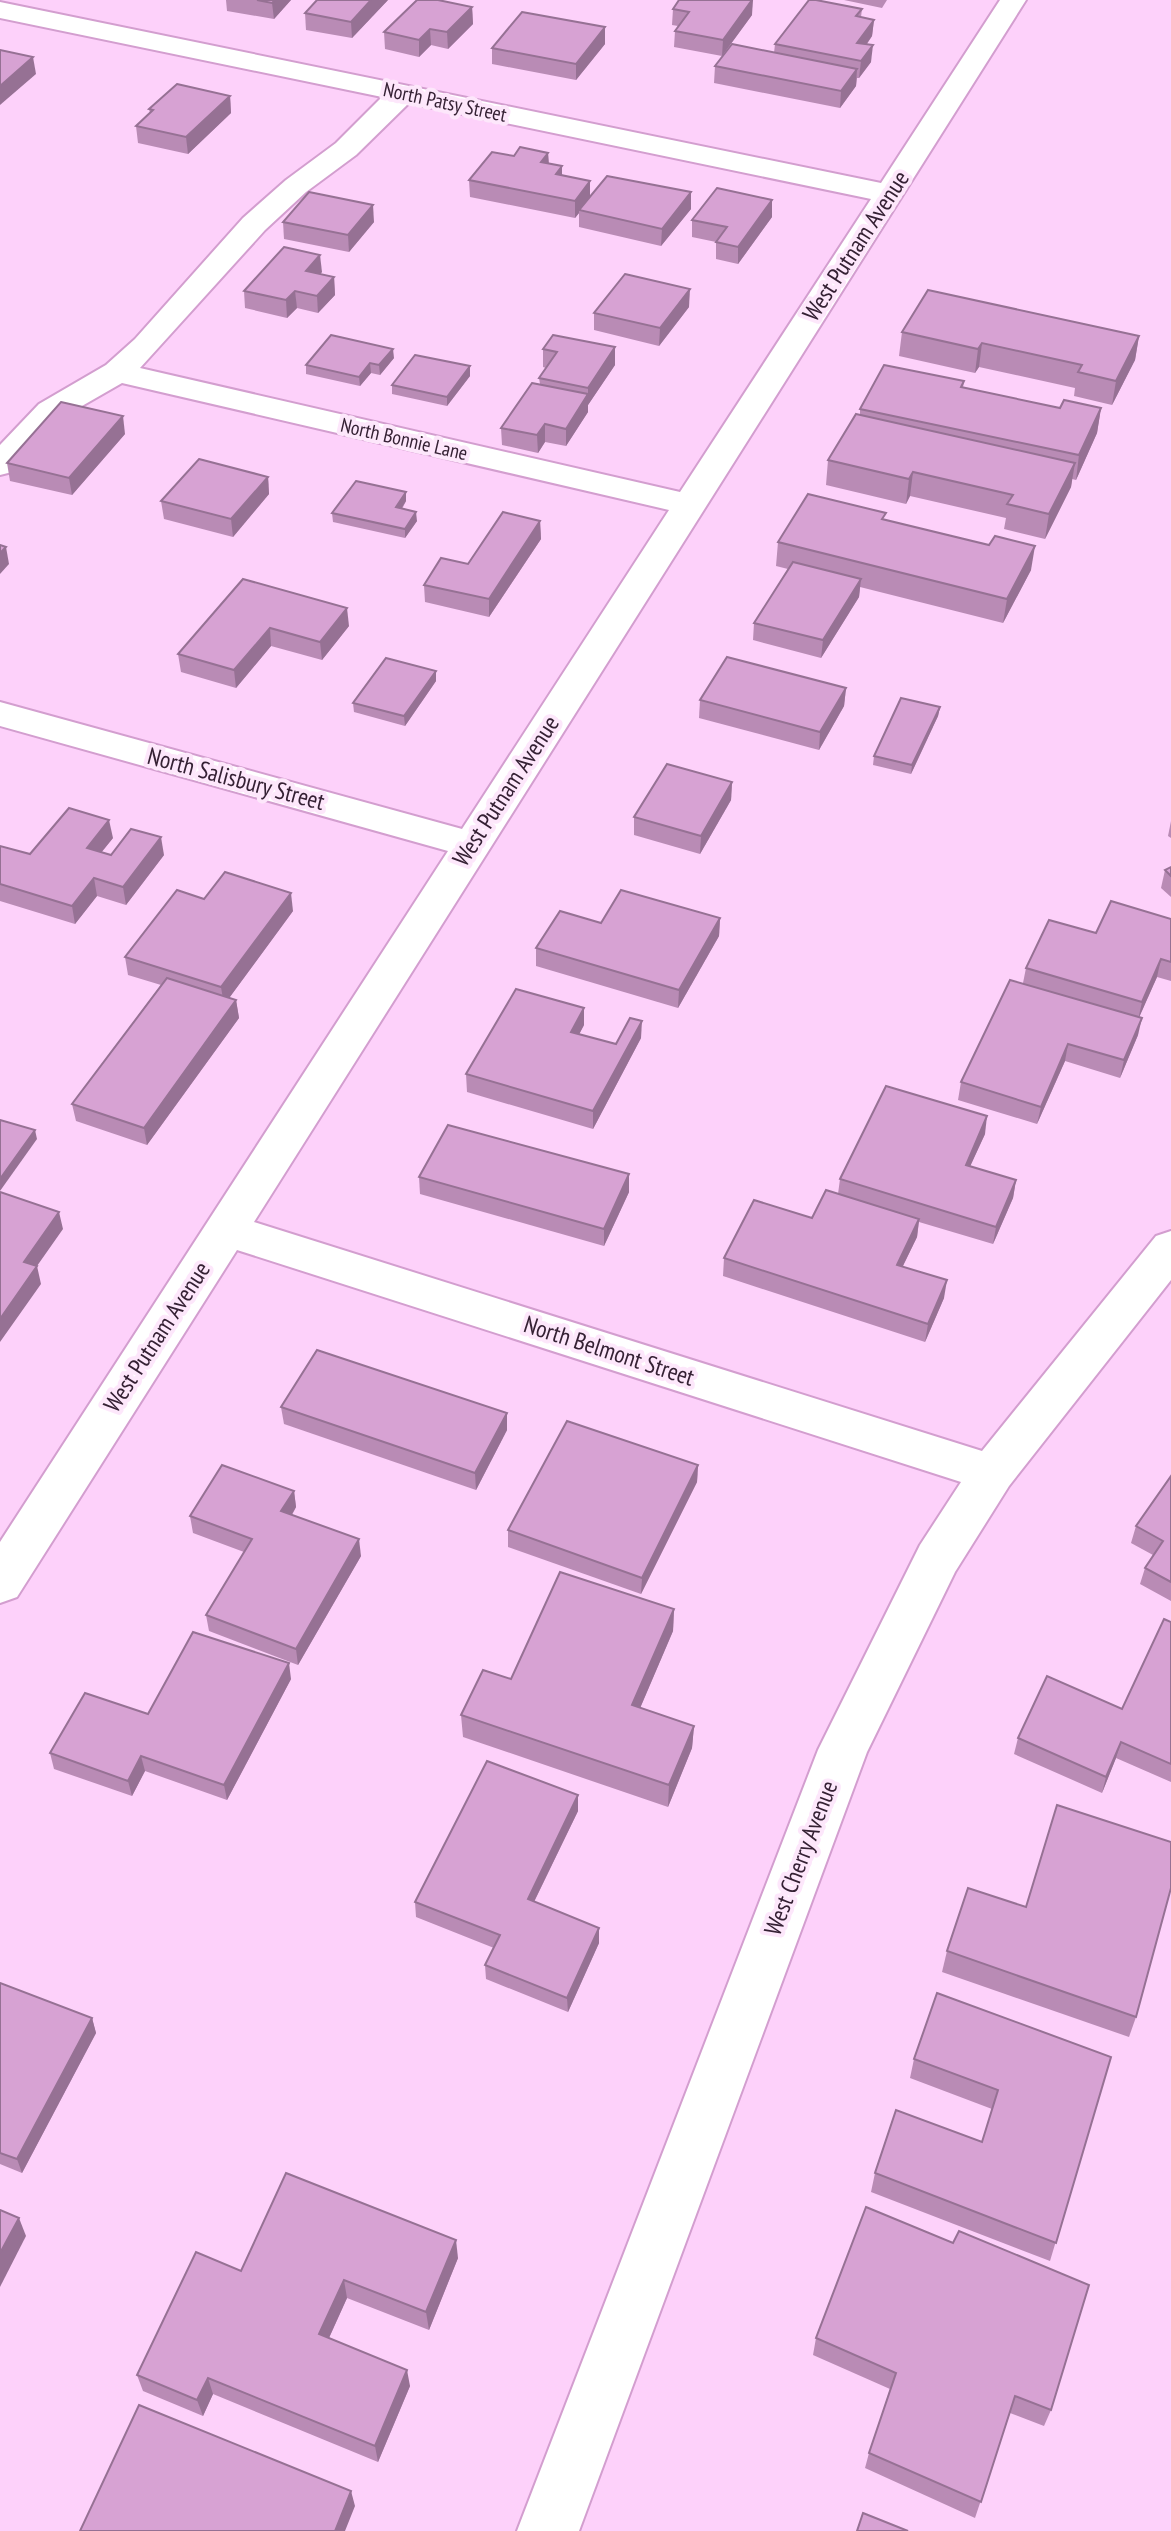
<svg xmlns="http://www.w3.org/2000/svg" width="1171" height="2531" font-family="'PT Sans Narrow',sans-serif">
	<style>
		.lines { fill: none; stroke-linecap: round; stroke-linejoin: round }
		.minor-casing { stroke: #d39ecf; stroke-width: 4 }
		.minor { fill: #fff; fill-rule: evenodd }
		.wall { fill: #b98bb5 }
		.shaded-wall { fill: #967194 }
		.building { fill: #d7a2d3; stroke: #967194; stroke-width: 2 }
		.labels { text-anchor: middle; stroke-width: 8; stroke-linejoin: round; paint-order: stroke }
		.far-street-label { font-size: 20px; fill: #352134; stroke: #fde7fb }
		.street-label { font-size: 24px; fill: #352134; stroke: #fde7fb }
	</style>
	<rect width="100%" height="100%" fill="#fdd1fa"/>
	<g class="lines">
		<g class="minor-casing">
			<path id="minor" d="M1000,0H1026L254,1222L982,1451L1156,1236L1171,1231V1280L1009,1486L955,1572L867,1752L579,2531H517L818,1750L920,1545L961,1482L237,1250L17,1597L0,1603V1542L448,851L0,726V702L462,829L669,510L122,383L61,418L12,472L0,475V445L39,404L106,365L135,339L243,218L286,180L336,143L382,97L0,18V2L881,183ZM409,103L871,199L680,492L140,368L265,230L306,192L356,155Z"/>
		</g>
		<use href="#minor" class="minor"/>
	</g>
	<g class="wall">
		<path d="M226,0H291L274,19L227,11Z"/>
		<path d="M388,0L352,38L306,30L305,13Z"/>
		<path d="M844,0H887L882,8Z"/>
		<path d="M472,7L473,24L448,49L431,45L419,57L385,49L384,32Z"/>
		<path d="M673,9L752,15L722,56L674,47L675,31L678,26L672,25Z"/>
		<path d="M862,9L861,17L874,20L872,36L867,44L871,62L859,78H857L856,86L840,108L714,83L715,66L774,53L775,44Z"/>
		<path d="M605,44L576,80L492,64V48Z"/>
		<path d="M230,96L231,113L188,154L138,143L136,126L150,113L149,109Z"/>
		<path d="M548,153L549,164L590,197L691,192V209L661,246L579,227V213L575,218L470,197L469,180L514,156Z"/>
		<path d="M772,200V217L738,264L716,259V242L692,237V220Z"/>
		<path d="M283,222H374L349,252L284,239Z"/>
		<path d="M322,272L320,274L334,277L335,295L318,313L297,308L287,318L245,308L244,291Z"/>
		<path d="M689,307L659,346L594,330V313Z"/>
		<path d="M902,332L1139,336L1135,360L1112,405L1074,396L1075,388L979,367L975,373L899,356Z"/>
		<path d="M543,349L615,365L588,405V412L566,446L545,442L538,453L502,445L501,428L540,384L539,378L546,368L543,367Z"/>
		<path d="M394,358L380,375L371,373L360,386L306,374V365Z"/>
		<path d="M470,366V376L447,406L392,394V385Z"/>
		<path d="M964,381L963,388L1060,408H1101L1097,433L1076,480L1072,479L1071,487L1045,539L1004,529L1006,518L910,496L906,504L826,485L828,460L860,414V409Z"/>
		<path d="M125,434L72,495L10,481L7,463Z"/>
		<path d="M268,477L269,494L233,537L164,519L161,501Z"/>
		<path d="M406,501L402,509L417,521L405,538L333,522L332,513Z"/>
		<path d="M885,520L1031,570L1003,623L860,587L859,597L821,658L753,640L754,623L788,569L776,566L778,542Z"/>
		<path d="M540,521L541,539L489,617L425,602L424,585L468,564Z"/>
		<path d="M243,579L349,626L322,660L271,646L236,688L181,672L178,654Z"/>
		<path d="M436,671V681L405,726L354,712L353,703Z"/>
		<path d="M846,688L844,706L819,750L699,718L700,700Z"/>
		<path d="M940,707L938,716L911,774L873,765L874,756Z"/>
		<path d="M732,782L731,800L700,854L634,835V817Z"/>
		<path d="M1171,821V838L1168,836Z"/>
		<path d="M113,838L101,853L111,855H164L126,905L97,896L75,924L0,901V846L30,854Z"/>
		<path d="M1171,867V897L1161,888L1165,870Z"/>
		<path d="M204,899L293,911L229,998L236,1000L239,1018L147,1145L76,1121L72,1104L161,985L128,975L125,957Z"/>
		<path d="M720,918L719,936L678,1008L536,966V948L601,923Z"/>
		<path d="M1171,919V981L1157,977L1139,1017L1138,1035L1120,1078L1065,1061L1037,1124L958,1100L961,1082L1023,983L1026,968L1096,933Z"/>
		<path d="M584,1025L579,1034L616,1044L641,1038L593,1129L467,1092L466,1074Z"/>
		<path d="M985,1134L970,1166L1016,1180L1013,1198L993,1244L919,1222L917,1237L903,1266L944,1298L925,1342L723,1276L724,1258L812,1218L838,1194L840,1179Z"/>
		<path d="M629,1174V1192L604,1246L420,1194L419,1177Z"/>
		<path d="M281,1407L507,1430L476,1490L284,1424Z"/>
		<path d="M698,1465L697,1482L641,1594L508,1547V1530Z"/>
		<path d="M1171,1476V1601L1140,1584L1145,1568L1153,1555L1131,1543L1136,1526Z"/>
		<path d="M294,1491L296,1507L292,1515L361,1556L298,1665L209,1631L206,1615L244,1552L193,1533L190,1516Z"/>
		<path d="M674,1609L673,1631L640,1708L694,1726L692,1748L668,1807L463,1737L461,1715L511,1679Z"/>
		<path d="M1171,1622V1782L1116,1758L1102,1793L1014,1754L1018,1738L1122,1709Z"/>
		<path d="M291,1679L227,1800L145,1771L132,1796L54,1769L50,1753Z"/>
		<path d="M578,1795V1811L534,1902L599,1928V1943L568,2012L486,1979L485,1965L494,1948L416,1917L415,1902Z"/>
		<path d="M947,1951L1136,2017L1129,2037L942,1972Z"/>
		<path d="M0,1983L92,2018L96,2033L22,2173L0,2164Z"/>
		<path d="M1111,2057L1050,2261L871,2192L875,2173L982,2142L992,2109L910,2078L914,2059Z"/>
		<path d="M866,2207L1051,2410L1044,2426L1010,2413L975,2518L865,2468L869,2453L890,2389L813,2355L816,2338Z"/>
		<path d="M458,2258L429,2330L347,2298L329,2338L410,2386L378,2462L213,2394L203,2416L143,2391L137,2375L241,2271Z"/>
	</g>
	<g class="shaded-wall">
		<path d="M275,0H291L274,19L272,3Z"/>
		<path d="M371,0H388L352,38L351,22Z"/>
		<path d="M752,0H753L752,15L722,56L723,40Z"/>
		<path d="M472,7L473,24L448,49L447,32Z"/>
		<path d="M874,20L872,36L856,59L857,43Z"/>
		<path d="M605,27V44L576,80V64Z"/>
		<path d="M430,29L431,45L419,57V40Z"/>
		<path d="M873,45L871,62L859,78L861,61Z"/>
		<path d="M33,57L36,74L0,105V86Z"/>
		<path d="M857,69L856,86L840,108L841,91Z"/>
		<path d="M230,96L231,113L188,154L186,137Z"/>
		<path d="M548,153L549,170L541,162Z"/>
		<path d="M562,166V183L556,174Z"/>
		<path d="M590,181V198L579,210V213L575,218V201Z"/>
		<path d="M691,192V209L661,246L662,229Z"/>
		<path d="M772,200V217L738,264V247Z"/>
		<path d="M373,205L374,222L349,252L348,235Z"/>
		<path d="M320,255L322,272L307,289L306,271Z"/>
		<path d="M334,277L335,295L318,313L317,296Z"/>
		<path d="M690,289L689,307L659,346L660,328Z"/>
		<path d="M295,291L297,308L287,318L286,300Z"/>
		<path d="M1139,336L1135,360L1112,405L1116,381Z"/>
		<path d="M982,343L979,367L975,373L978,349Z"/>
		<path d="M615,347V365L588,405V412L566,446V429L588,395V388Z"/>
		<path d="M393,349L394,358L380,375L379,365Z"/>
		<path d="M370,363L371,373L360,386L359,377Z"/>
		<path d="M470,366V376L447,406V397Z"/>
		<path d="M1101,408L1097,433L1076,480L1079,455Z"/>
		<path d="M123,416L125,434L72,495L69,478Z"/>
		<path d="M545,424V442L538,453L537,435Z"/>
		<path d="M1075,463L1071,487L1045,539L1049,514Z"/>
		<path d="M913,472L910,496L906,504L909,479Z"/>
		<path d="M268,477L269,494L233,537L231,519Z"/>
		<path d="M406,492V501L396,517V507Z"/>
		<path d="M416,512L417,521L405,538V529Z"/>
		<path d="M540,521L541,539L489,617V599Z"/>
		<path d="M1035,546L1031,570L1003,623L1007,599Z"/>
		<path d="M6,547L9,564L0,574V553Z"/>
		<path d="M861,579L859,597L821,658L823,640Z"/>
		<path d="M347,608L349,626L322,660L320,642Z"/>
		<path d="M270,628L271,646L236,688L234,670Z"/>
		<path d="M436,671V681L405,726L404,716Z"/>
		<path d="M846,688L844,706L819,750L820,732Z"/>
		<path d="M940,707L938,716L911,774L912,765Z"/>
		<path d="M732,782L731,800L700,854L701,836Z"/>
		<path d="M109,820L113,838L90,866L87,848Z"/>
		<path d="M161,837L164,855L126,905L123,887Z"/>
		<path d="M94,878L97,896L75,924L72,906Z"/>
		<path d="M291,893L293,911L224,1005L221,987Z"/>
		<path d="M720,918L719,936L678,1008L679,990Z"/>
		<path d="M1161,959L1157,977L1138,1020L1142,1002Z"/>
		<path d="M236,1000L239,1018L147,1145L144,1128Z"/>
		<path d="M584,1008V1025L571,1050V1032Z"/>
		<path d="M1142,1018L1138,1035L1120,1078L1124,1060Z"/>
		<path d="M642,1021L641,1038L593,1129V1111Z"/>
		<path d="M1068,1044L1065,1061L1037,1124L1041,1107Z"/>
		<path d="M987,1116L985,1134L963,1182L966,1165Z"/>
		<path d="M35,1130L37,1139L0,1191V1179Z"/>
		<path d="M629,1174V1192L604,1246V1229Z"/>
		<path d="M1016,1180L1013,1198L993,1244L996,1227Z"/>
		<path d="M59,1212L63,1229L37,1266L41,1284L0,1342V1319L24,1262Z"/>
		<path d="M919,1219L917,1237L895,1282L897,1265Z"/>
		<path d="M947,1280L944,1298L925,1342L928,1324Z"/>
		<path d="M507,1413V1430L476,1490L475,1473Z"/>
		<path d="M698,1465L697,1482L641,1594L642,1578Z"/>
		<path d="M294,1491L296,1507L284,1528L281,1511Z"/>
		<path d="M359,1539L361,1556L298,1665L296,1649Z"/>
		<path d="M674,1609L673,1631L632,1727V1705Z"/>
		<path d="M289,1663L291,1679L227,1800L224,1785Z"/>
		<path d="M694,1726L692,1748L668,1807L669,1785Z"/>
		<path d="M1121,1742L1116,1758L1102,1793L1106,1777Z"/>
		<path d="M141,1756L145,1771L132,1796L128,1781Z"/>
		<path d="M578,1795V1811L528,1914V1899Z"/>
		<path d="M599,1928V1943L568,2012L567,1998Z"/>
		<path d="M92,2018L96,2033L22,2173L17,2159Z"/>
		<path d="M19,2218L26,2236L0,2287V2253Z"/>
		<path d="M456,2240L458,2258L429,2330L426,2312Z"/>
		<path d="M344,2280L347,2298L323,2351L319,2334Z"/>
		<path d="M407,2370L410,2386L378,2462L375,2446Z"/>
		<path d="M208,2378L213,2394L203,2416L197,2400Z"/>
		<path d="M351,2491L355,2506L345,2531H335Z"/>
	</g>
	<g class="building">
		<path d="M257,0H275L272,3Z"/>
		<path d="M317,0H371L351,22L305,13Z"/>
		<path d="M417,0H438L472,7L447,32L430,29L419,40L384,32Z"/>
		<path d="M679,0H752L723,40L675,31L689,12L673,9Z"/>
		<path d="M809,0H816L862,9L856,16L874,20L857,43L873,45L861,61L775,44Z"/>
		<path d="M522,12L605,27L576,64L492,48Z"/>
		<path d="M732,44L857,69L841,91L715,66Z"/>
		<path d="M0,50L33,57L0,86Z"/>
		<path d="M177,84L230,96L186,137L136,126L153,110L149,109Z"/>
		<path d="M520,147L548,153L541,162L562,166L556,174L590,181L575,201L469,180L492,152L514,156Z"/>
		<path d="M607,176L691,192L662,229L579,210Z"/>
		<path d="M717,188L772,200L738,247L716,242L727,227L692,220Z"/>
		<path d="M309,192L373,205L348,235L283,222Z"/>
		<path d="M284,247L320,255L306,271L334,277L317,296L295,291L286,300L244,291Z"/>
		<path d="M625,274L690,289L660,328L594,313Z"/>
		<path d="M928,290L1139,336L1116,381L1078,372L1082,365L982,343L978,349L902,332Z"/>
		<path d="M331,335L393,349L379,365L370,363L359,377L306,365Z"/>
		<path d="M553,335L615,347L588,388L539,378L557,352L543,349Z"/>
		<path d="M415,355L470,366L447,397L392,385Z"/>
		<path d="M884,365L964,381L961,387L1060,408L1064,400L1101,408L1079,455L860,409Z"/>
		<path d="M532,383L588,394L566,429L545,424L537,435L501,428Z"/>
		<path d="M61,402L123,416L69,478L7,463Z"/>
		<path d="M856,414L1075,463L1049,514L1007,504L1013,495L913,472L909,479L828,460Z"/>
		<path d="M199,459L268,477L231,519L161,501Z"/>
		<path d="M356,481L406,492L396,507L416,512L405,529L332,513Z"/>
		<path d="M808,494L886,513L882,519L989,545L995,536L1035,546L1007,599L778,542Z"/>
		<path d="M503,512L540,521L489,599L424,585L441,558L468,564Z"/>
		<path d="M0,545L6,547L0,553Z"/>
		<path d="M793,562L861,579L823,640L754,623Z"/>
		<path d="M243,579L347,608L320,642L270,628L234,670L178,654Z"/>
		<path d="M727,657L846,688L820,732L700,700Z"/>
		<path d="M386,658L436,671L404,716L353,703Z"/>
		<path d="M901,698L940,707L912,765L874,756Z"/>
		<path d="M667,764L732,782L701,836L634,817Z"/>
		<path d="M69,808L109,820L87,848L111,855L131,829L161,837L123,887L94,878L72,906L0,884V846L30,854Z"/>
		<path d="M1171,867V876L1165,870Z"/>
		<path d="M225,872L291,893L221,987L125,957L177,890L204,899Z"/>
		<path d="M621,890L720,918L679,990L536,948L560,911L601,923Z"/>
		<path d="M1111,901L1171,919V962L1161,959L1142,1002L1026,968L1049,920L1096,933Z"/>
		<path d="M167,978L236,1000L144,1128L72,1104Z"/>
		<path d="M1010,980L1142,1018L1124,1060L1068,1044L1041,1107L961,1082Z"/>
		<path d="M516,989L584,1008L571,1032L616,1044L630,1018L642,1021L593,1111L466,1074Z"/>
		<path d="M886,1086L987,1116L966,1165L1016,1180L996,1227L840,1179Z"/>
		<path d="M0,1120L35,1130L0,1179Z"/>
		<path d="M448,1125L629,1174L604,1229L419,1177Z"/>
		<path d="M826,1190L919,1219L897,1265L947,1280L928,1324L724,1258L754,1200L812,1218Z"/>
		<path d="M0,1192L59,1212L24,1262L37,1266L0,1319Z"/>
		<path d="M317,1350L507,1413L475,1473L281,1407Z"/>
		<path d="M567,1421L698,1465L642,1578L508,1530Z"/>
		<path d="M222,1465L294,1491L281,1511L359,1539L296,1649L206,1615L252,1539L190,1516Z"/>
		<path d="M1171,1476V1582L1145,1568L1163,1541L1136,1526Z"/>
		<path d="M560,1572L674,1609L632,1705L694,1726L669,1785L461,1715L483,1670L511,1679Z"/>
		<path d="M1164,1619L1171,1622V1764L1121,1742L1106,1777L1018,1738L1047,1676L1122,1709Z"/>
		<path d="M193,1632L289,1663L224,1785L141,1756L128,1781L50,1753L85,1693L148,1714Z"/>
		<path d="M487,1761L578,1795L528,1899L599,1928L567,1998L485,1965L500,1935L415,1902Z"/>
		<path d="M1057,1805L1171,1842V1888L1136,2017L947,1951L968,1888L1026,1907Z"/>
		<path d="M0,1983L92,2018L17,2159L0,2153Z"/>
		<path d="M937,1993L1111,2057L1056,2243L875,2173L896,2110L982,2142L998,2090L914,2059Z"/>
		<path d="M286,2173L456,2240L426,2312L344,2280L319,2334L407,2370L375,2446L208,2378L197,2400L137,2375L196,2252L241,2271Z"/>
		<path d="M866,2207L953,2243L959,2231L1089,2285L1051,2410L1015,2396L981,2502L869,2453L896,2373L816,2338Z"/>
		<path d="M0,2210L19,2218L0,2253Z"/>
		<path d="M139,2405L351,2491L335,2531H80Z"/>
		<path d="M863,2513L908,2531H857Z"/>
	</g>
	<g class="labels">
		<g class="far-street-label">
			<text transform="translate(445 102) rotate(12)" y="7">North Patsy Street</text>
			<text transform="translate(404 439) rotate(13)" y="7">North Bonnie Lane</text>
		</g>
		<g class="street-label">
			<text transform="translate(856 246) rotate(-57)" y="8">West Putnam Avenue</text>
			<text transform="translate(236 779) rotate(15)" y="8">North Salisbury Street</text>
			<text transform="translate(506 791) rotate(-57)" y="8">West Putnam Avenue</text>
			<text transform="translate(157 1337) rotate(-57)" y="8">West Putnam Avenue</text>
			<text transform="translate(609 1351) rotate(18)" y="8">North Belmont Street</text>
			<text transform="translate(801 1858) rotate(-69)" y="8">West Cherry Avenue</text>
		</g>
	</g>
</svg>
